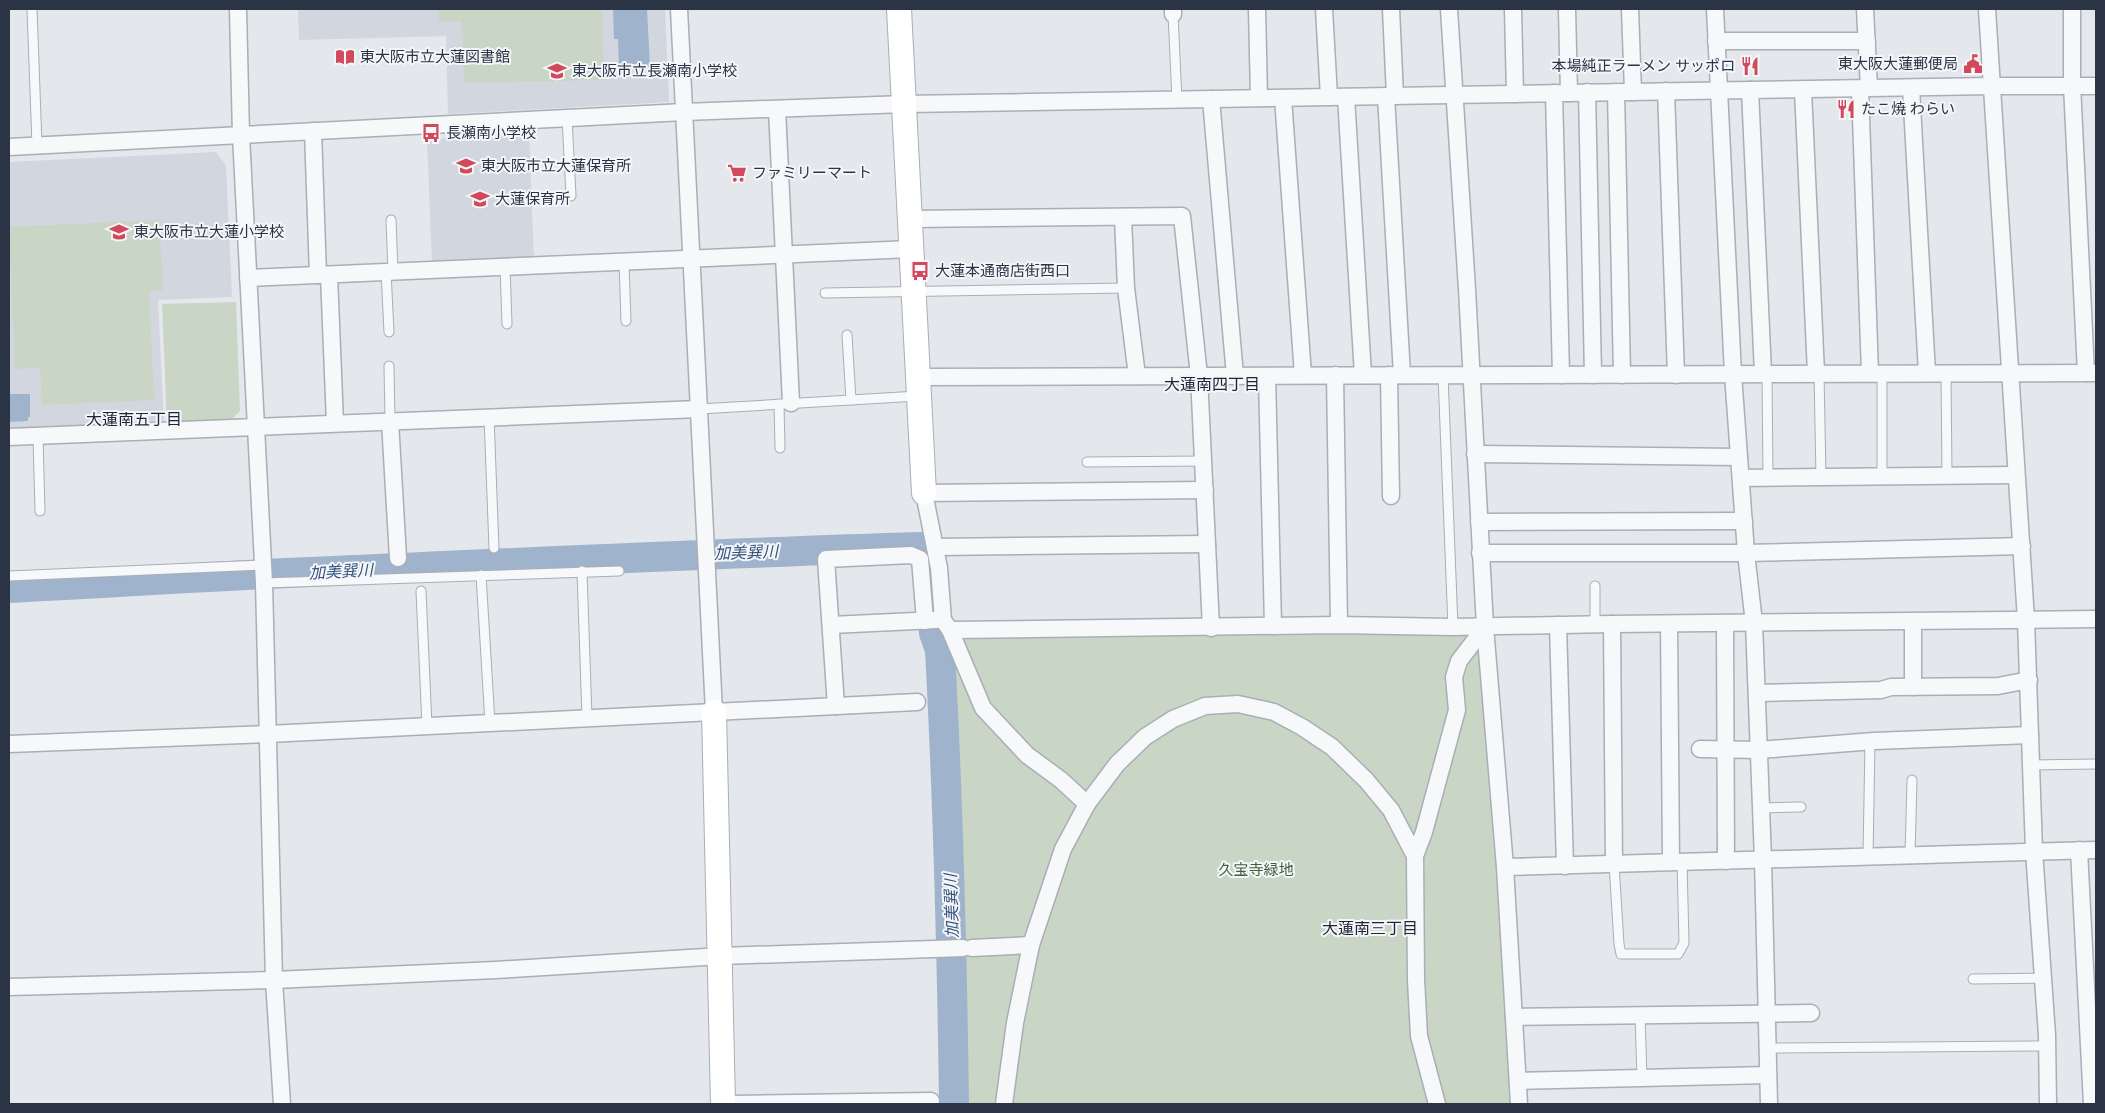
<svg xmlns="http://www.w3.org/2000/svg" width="2105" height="1113" font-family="'PT Sans','Noto Sans JP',sans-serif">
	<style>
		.built { fill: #d2d6de }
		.green { fill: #c9d6c5 }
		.water { fill: #9fb4cc }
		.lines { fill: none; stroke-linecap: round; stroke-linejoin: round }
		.river { stroke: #9fb4cc; stroke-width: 30 }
		.lane-casing { stroke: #a9aeb7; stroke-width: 11 }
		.street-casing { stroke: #a9aeb7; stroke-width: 19 }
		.secondary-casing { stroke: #a9aeb7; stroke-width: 26 }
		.lane { stroke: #f7f8fa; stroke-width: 9 }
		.street { stroke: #f7f8fa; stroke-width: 16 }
		.secondary { stroke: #fff; stroke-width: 24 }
		.labels { text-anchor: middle; stroke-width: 4; stroke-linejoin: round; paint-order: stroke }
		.poi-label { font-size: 15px; fill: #2b3445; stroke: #f4f6f9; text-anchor: start }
		.park-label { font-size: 15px; fill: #3f6138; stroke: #f4f6f9 }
		.neighbourhood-label { font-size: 16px; fill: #1d2536; stroke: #f4f6f9 }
		.water-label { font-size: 16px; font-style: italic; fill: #34527a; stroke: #f4f6f9 }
	</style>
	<rect width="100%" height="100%" fill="#e4e7ec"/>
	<g class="built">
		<path d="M298,9H665L669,102L448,114L446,36L299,40Z"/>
		<path d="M529,134L534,259L432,264L427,139Z"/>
		<path d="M216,152L226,166L232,297L158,300L164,426L9,432V162Z"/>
	</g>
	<g class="green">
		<path d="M438,9H602L604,80L464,83L462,21L439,22Z"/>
		<path d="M159,220L163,290L149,291L154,400L42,405L40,368L15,369L9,227Z"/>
		<path d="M236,302L240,411L230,421L167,423L162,304Z"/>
		<path d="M1474,633L1482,652L1512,1104H957L944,638Z"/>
	</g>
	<g class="water">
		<path d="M613,9H647L650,67L619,68L618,39H614Z"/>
		<path d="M9,394H30V417H28V421L9,422Z"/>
	</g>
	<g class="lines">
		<path class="river" d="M9,588C110,583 210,576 311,572C514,563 717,553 921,547L928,552L934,633L940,650C948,801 952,953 954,1104"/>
		<g class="lane-casing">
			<g id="lane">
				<path d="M32,9L37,145"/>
				<path d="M1173,14L1177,100"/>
				<path d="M567,118L571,196"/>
				<path d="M391,220L393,272"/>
				<path d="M624,263L626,321"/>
				<path d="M505,267L507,324"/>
				<path d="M386,272L389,332"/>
				<path d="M825,293L1126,288"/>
				<path d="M847,335L851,400"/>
				<path d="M389,366L390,421"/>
				<path d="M1767,373L1768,478"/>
				<path d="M1819,373L1821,478"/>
				<path d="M1946,374L1947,476"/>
				<path d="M1443,375L1453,627"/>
				<path d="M779,404L780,448"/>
				<path d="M699,409L918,396"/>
				<path d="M489,417L494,548"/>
				<path d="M38,436L40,511"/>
				<path d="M1087,462L1203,461"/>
				<path d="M1882,477V373"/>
				<path d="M582,571L587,718"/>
				<path d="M481,575L490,723"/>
				<path d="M9,576L263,565"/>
				<path d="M264,583L619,571"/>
				<path d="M1595,586V624"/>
				<path d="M421,591L427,726"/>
				<path d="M2031,765L2096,764"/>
				<path d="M1761,808L1801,807"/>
				<path d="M1910,855L1912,780"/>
				<path d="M1868,856L1870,742"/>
				<path d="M1614,864L1619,944L1621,954H1678L1684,943L1682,862"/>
				<path d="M1973,979L2043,978"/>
				<path d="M1640,1015L1642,1078"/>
				<path d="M1767,1048L2047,1046"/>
			</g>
		</g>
		<g class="street-casing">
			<g id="street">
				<path d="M238,9L241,135L264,583L274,980L282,1104"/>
				<path d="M679,9L714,712"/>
				<path d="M1173,9V14"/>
				<path d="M1257,9L1259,98"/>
				<path d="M1324,9L1329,97"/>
				<path d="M1391,9L1395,96"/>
				<path d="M1449,9L1467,289L1485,627L1505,867L1519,1104"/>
				<path d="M1513,9L1515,94"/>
				<path d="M1567,9L1569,93"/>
				<path d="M1630,9L1633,92"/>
				<path d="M1715,9L1733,374L1746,553L1754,623L1763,860L1769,1104"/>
				<path d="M1865,9L1869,88"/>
				<path d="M1987,9L2026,620L2034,851L2047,1035L2048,1104"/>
				<path d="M2072,9V85L2086,373"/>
				<path d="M1716,41H1867"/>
				<path d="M1911,88L1927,373"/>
				<path d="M1860,89L1870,373"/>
				<path d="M1750,90L1763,373"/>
				<path d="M1803,90L1816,373"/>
				<path d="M1666,91L1676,375"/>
				<path d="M1587,92L1593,375"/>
				<path d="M1616,92L1622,375"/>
				<path d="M1554,93L1561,375"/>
				<path d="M1386,96L1402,375"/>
				<path d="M1346,97L1363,375"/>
				<path d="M1283,98L1303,375"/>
				<path d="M1211,99L1235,376"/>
				<path d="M777,109L791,403"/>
				<path d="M313,131L318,275"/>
				<path d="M9,147L684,112L905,104L1993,86H2096"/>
				<path d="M1123,217L1126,288L1137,376"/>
				<path d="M910,219L1182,216L1199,376L1211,628"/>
				<path d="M329,275L335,423"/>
				<path d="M248,278L911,249"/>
				<path d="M1335,375L1339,625"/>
				<path d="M1389,375L1391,496"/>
				<path d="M1267,376L1273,626"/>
				<path d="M918,377L2096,373"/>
				<path d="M390,421L398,558"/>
				<path d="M9,437L699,409"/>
				<path d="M1475,454L1739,457"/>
				<path d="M1741,478L2016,475"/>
				<path d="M1205,490L924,493L939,568L943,620L950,630L1339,625L1453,627L1612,624L2096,619"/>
				<path d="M1479,522L1744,521"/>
				<path d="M935,547L1207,544"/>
				<path d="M1480,553H1746L2022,546"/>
				<path d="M1913,621V687"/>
				<path d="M1612,624L1614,864"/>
				<path d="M1669,624L1671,862"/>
				<path d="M1725,624L1726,861"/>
				<path d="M831,625L936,620"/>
				<path d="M1558,625L1565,866"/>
				<path d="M950,630L983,708L1027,755L1061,780L1087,804"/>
				<path d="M1757,693L1881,690L1891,687L1998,686L2029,680"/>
				<path d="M836,706L826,559L911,555L920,559L925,621"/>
				<path d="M9,744L268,734L917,702"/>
				<path d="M1700,749L1759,750L1874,741L2030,735"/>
				<path d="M2079,850L2092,1104"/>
				<path d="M1415,856L1424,832L1457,710L1454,677L1459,661L1485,627"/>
				<path d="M1505,867L2096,850"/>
				<path d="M972,948L1031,945"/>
				<path d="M9,987L274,980L496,970L721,956L963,948"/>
				<path d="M1514,1017L1811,1013"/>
				<path d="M1518,1081L1768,1075"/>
				<path d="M733,1104L931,1101"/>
				<path d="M1004,1104L1015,1023L1031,945L1063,849L1087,804L1117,764L1145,737L1173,719L1205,706L1238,704L1274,712L1302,727L1332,747L1366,780L1391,810L1415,856L1416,980L1419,1036L1437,1104"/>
			</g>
		</g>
		<g class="secondary-casing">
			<g id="secondary">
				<path d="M899,9L924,493"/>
				<path d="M714,712L723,1104"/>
			</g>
		</g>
		<use href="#lane" class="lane"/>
		<use href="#street" class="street"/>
		<use href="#secondary" class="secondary"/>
	</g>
	<defs>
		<g id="library-bare" transform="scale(1.5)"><path d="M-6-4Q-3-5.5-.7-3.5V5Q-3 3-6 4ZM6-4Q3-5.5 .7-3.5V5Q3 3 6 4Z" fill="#d1495b" stroke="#f4f6f9" stroke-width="2.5" paint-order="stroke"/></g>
		<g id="civic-bare" transform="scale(1.5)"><path d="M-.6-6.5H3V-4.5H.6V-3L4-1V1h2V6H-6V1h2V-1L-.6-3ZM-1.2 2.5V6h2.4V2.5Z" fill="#d1495b" stroke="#f4f6f9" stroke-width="2.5" paint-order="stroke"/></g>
		<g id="restaurant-bare" transform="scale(1.5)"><path d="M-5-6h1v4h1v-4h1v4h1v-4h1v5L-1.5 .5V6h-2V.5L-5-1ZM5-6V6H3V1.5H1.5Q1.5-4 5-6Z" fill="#d1495b" stroke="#f4f6f9" stroke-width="2.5" paint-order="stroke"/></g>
		<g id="school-bare" transform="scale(1.5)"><path d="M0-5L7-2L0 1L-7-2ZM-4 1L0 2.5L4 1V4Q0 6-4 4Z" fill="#d1495b" stroke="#f4f6f9" stroke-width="2.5" paint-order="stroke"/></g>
		<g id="bus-bare" transform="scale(1.5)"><path d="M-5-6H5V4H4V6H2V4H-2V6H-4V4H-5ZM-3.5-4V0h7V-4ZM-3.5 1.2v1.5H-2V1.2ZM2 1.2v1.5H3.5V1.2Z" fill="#d1495b" stroke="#f4f6f9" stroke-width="2.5" paint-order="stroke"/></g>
		<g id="supermarket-bare" transform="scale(1.5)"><path d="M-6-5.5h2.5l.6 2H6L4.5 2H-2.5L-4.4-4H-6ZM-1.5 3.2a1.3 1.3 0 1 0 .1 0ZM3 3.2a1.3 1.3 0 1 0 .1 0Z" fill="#d1495b" stroke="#f4f6f9" stroke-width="2.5" paint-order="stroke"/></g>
	</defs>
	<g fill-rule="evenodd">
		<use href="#library-bare" x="345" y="57"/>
		<use href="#civic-bare" x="1973" y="64"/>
		<use href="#restaurant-bare" x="1750" y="66"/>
		<use href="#school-bare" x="557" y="71"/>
		<use href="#restaurant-bare" x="1846" y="109"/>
		<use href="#bus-bare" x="431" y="133"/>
		<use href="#school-bare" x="466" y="166"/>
		<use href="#supermarket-bare" x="737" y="173"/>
		<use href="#school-bare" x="480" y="199"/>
		<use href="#school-bare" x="119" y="232"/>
		<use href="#bus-bare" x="920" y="271"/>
	</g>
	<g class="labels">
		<g class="poi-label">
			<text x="360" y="62">東大阪市立大蓮図書館</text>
			<text x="1958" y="69" text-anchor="end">東大阪大蓮郵便局</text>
			<text x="1735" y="71" text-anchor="end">本場純正ラーメン サッポロ</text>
			<text x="572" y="76">東大阪市立長瀬南小学校</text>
			<text x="1861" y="114">たこ焼 わらい</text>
			<text x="446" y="138">長瀬南小学校</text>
			<text x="481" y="171">東大阪市立大蓮保育所</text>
			<text x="752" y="178">ファミリーマート</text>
			<text x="495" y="204">大蓮保育所</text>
			<text x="134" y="237">東大阪市立大蓮小学校</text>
			<text x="935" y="276">大蓮本通商店街西口</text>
		</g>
		<g class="park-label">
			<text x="1256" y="875">久宝寺緑地</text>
		</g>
		<g class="neighbourhood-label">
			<text x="1212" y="390">大蓮南四丁目</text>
			<text x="134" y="425">大蓮南五丁目</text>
			<text x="1370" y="934">大蓮南三丁目</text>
		</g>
		<g class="water-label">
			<text transform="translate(746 552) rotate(-2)" y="6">加美巽川</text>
			<text transform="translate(341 571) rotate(-3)" y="6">加美巽川</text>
			<text transform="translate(951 906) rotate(-92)" y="6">加美巽川</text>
		</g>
	</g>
	<rect width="2105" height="1113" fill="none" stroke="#2b3445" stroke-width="20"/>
</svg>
